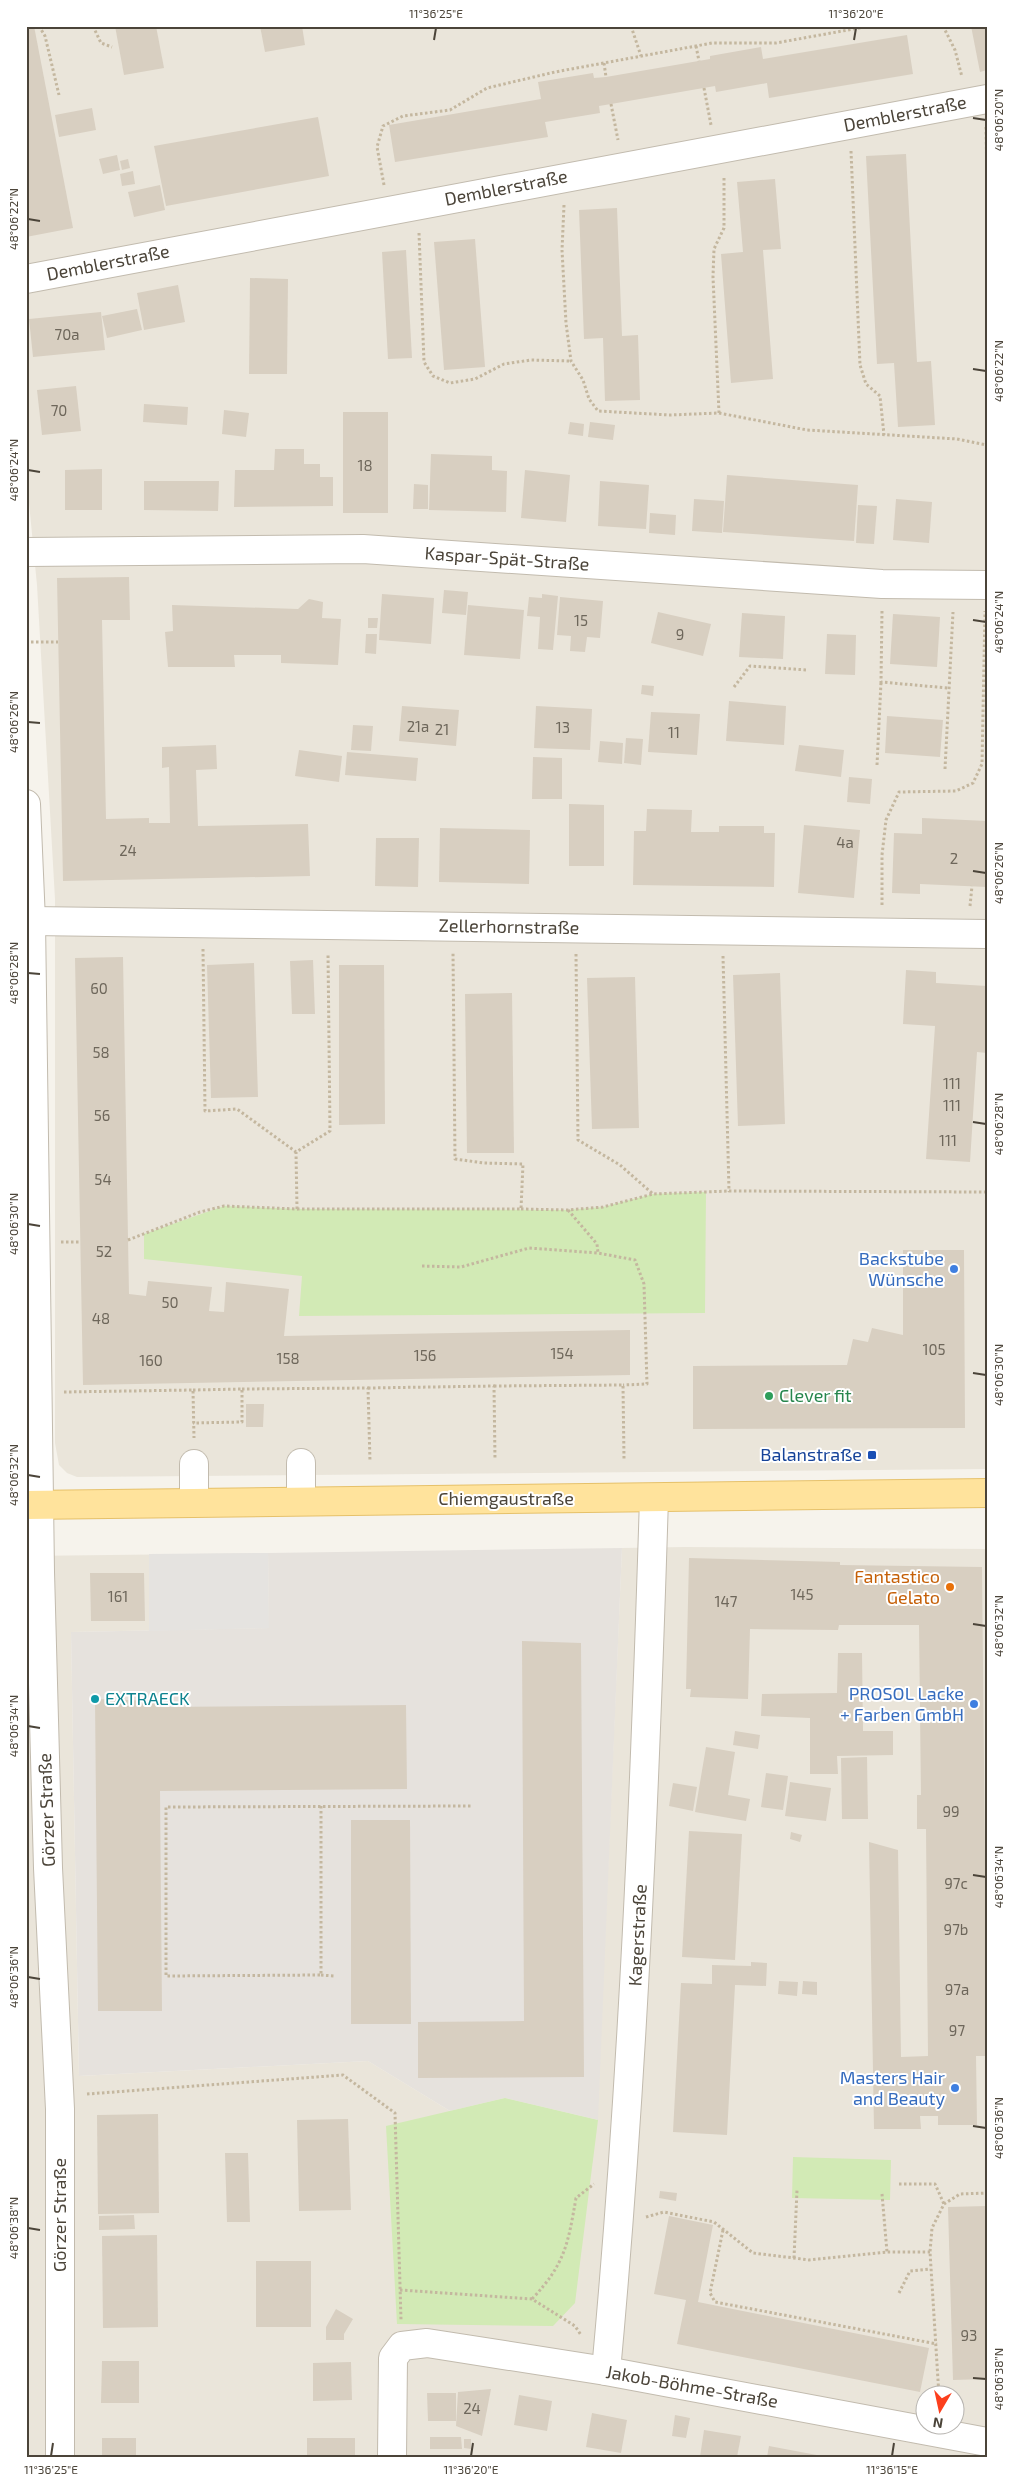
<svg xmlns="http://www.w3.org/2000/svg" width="1013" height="2483" font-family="'Exo 2',sans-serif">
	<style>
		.residential { fill: #eae5da; fill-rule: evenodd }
		.industrial { fill: #e6e2dd }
		.green { fill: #d2eab5 }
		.parking { fill: #e5e3e0 }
		.building { fill: #d8cfc1 }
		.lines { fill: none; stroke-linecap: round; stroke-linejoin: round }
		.minor-casing { stroke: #c2bbae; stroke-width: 30 }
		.major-casing { stroke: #e6c16a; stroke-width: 30 }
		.path { stroke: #c4b79f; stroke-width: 3; stroke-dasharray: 2.5 2.5; stroke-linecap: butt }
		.minor { stroke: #fff; stroke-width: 28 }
		.major { stroke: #ffe39c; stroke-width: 28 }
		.ticks { fill: none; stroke: #4b4439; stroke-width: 2 }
		.shop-dot { fill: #3f7fe0; stroke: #fff; stroke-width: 2 }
		.leisure-dot { fill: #2e9e5b; stroke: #fff; stroke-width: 2 }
		.transit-dot { fill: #1a4fb4; stroke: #fff; stroke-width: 2 }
		.food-dot { fill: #e8710a; stroke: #fff; stroke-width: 2 }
		.culture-dot { fill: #0f9aa8; stroke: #fff; stroke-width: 2 }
		.labels { text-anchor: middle; stroke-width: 4; stroke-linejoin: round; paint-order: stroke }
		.number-label { font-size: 15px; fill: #6e675b }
		.street-label { font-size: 18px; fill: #4b4439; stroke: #fff }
		.shop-label { font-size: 18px; fill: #366cbe; stroke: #fff; text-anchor: end }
		.leisure-label { font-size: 18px; fill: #27864d; stroke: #fff; text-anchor: start }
		.transit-label { font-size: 18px; fill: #164399; stroke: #fff; text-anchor: end }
		.food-label { font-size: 18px; fill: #c56008; stroke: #fff; text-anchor: end }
		.culture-label { font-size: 18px; fill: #0d838f; stroke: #fff; text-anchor: start }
		.neatline { fill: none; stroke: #4b4439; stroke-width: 2 }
		.ticks-label { font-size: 12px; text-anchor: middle; fill: #4b4439 }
	</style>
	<rect width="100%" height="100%" fill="#f6f3ec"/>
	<g class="residential">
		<path d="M26,26H987V1469L77,1477L67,1473L59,1465L55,1443V899L37,585L26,472Z"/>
		<path d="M685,1547L987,1549V2457H26V1556L268,1553L269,1628L71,1632L79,2076L368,2061L450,2111L505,2098L597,2120L622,1548ZM926,2396H956V2426H926Z"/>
	</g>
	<path class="industrial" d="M622,1548L598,2120L505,2098L450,2111L368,2061L79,2076L71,1632L269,1628L268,1553Z"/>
	<g class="green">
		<path d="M706,1192L705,1313L299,1316L302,1276L144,1259V1234L224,1206L297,1209L567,1210L603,1207L653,1194Z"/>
		<path d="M505,2098L598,2120L575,2303L553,2326L397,2324L386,2126Z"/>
		<path d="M793,2157L891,2160L890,2200L792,2198Z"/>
	</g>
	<path class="parking" d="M268,1553L269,1628L149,1631V1554Z"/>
	<g class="building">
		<path d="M26,26H34L73,228L26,237Z"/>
		<path d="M115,26H156L164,68L124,75Z"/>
		<path d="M260,26H302L305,45L265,52Z"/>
		<path d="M971,26H987V70L980,72Z"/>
		<path d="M907,35L913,74L769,98L767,83L716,92L715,86L611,104L599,106L600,113L545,122L548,137L395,162L389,125L541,99L538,82L593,73L594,78L606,77L710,59V56L761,47L763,59Z"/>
		<path d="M92,108L96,130L59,137L55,115Z"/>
		<path d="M318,117L329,176L166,206L154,146Z"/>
		<path d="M906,154L917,362L931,361L935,425L898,427L894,363L877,364L866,156Z"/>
		<path d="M117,155L120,170L103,174L99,159Z"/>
		<path d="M128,159L130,168L122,170L120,161Z"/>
		<path d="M133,171L135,184L122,186L120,174Z"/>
		<path d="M775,179L781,249L763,250L773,379L731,383L721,254L743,252L737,182Z"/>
		<path d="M160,185L165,210L134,217L128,192Z"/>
		<path d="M617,208L622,336L638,335L640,400L605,401L603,338L584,339L579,210Z"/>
		<path d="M475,239L485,367L444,370L434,242Z"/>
		<path d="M406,250L412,358L388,359L382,252Z"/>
		<path d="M250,278L288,279L287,374H249Z"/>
		<path d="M178,285L185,322L144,330L137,293Z"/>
		<path d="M137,309L142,330L107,338L102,316Z"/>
		<path d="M101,312L105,350L33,357L29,319Z"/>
		<path d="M76,386L81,431L42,435L37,390Z"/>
		<path d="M144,404L188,407L187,425L143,422Z"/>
		<path d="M224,410L249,413L246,437L222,434Z"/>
		<rect x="343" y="412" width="45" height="101"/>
		<path d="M570,422L584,424L583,436L568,434Z"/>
		<path d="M590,422L615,425L613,440L588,437Z"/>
		<path d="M275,449H304V464H320V477H333V506L234,507L235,470H274Z"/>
		<path d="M431,454L492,456V470L507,471L506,512L429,510Z"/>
		<path d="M102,469V510H65V470Z"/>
		<path d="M525,470L570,475L566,522L521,518Z"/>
		<path d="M727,475L858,485L854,541L723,532Z"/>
		<path d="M144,481H219L218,511L144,510Z"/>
		<path d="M600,481L649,485L646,529L598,526Z"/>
		<path d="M414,484L428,485V509H413Z"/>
		<path d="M694,499L724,501L722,533L692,531Z"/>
		<path d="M896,499L932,502L929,543L893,540Z"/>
		<path d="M858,505L877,506L874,544L856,543Z"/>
		<path d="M650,513L676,515L675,535L649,533Z"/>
		<path d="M129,577L130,620H102L106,819L149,818V823H170L169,767L162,768V747L216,745L217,769L196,770L198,826L308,824L310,876L63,881L57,578Z"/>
		<path d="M444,590L468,592L466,615L442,613Z"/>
		<path d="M382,594L434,598L431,644L379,640Z"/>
		<path d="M542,594L558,596L553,650L538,649L540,617L527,616L529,597L542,598Z"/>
		<path d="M560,597L603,601L600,638L587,637L585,652L570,651L571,636L557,635Z"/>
		<path d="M309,599L323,602L322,618L341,619L338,665L281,663V655H234L235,667H168L165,632L173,631L172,605L298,609Z"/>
		<path d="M468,605L524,610L520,659L464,655Z"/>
		<path d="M658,612L711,624L703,656L651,643Z"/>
		<path d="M742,613L785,616L783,659L739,657Z"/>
		<path d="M893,614L940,617L937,667L890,664Z"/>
		<path d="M368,618H378L377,628H368Z"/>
		<path d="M366,634H377L376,654L365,653Z"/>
		<path d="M827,634L856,635L855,675L825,674Z"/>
		<path d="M642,685L654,686L653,696L641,694Z"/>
		<path d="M729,701L786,706L784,745L726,741Z"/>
		<path d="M402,706L459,710L456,746L399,741Z"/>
		<path d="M536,706L592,709L590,750L534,748Z"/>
		<path d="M651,712L700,714L697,755L648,752Z"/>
		<path d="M887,716L943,720L940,757L885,753Z"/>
		<path d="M353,725L373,726L371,751L351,750Z"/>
		<path d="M626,738L643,739L641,765L624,763Z"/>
		<path d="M600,741L623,743L622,764L598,762Z"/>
		<path d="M799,745L844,750L841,777L795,771Z"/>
		<path d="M299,750L342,756L339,782L295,776Z"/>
		<path d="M347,752L418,758L416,781L345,775Z"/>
		<path d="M533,757L562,758V799H532Z"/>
		<path d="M849,777L872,779L870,804L847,802Z"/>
		<path d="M569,804L604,805V866H569Z"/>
		<path d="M647,809L692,810L691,832H719V826H764V833H775L774,887L633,885L634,831H646Z"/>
		<path d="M922,818L987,821V887L920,884V894L892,893L894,833L922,834Z"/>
		<path d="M804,825L860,830L854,898L798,893Z"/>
		<path d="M440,828L530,830L529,884L439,882Z"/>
		<path d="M376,838H419L418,887L375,886Z"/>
		<path d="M123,957L129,1294L146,1296L148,1281L212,1287L209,1311L224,1312L226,1282L289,1289L284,1336L630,1330V1375L83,1385L75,958Z"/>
		<path d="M313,960L315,1014H292L290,961Z"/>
		<path d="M254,963L258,1097L211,1098L207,965Z"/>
		<path d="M339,965H384L385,1124L339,1125Z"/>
		<path d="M906,970L936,972V983L987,986V1053L977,1052L970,1162L926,1159L935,1026L903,1024Z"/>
		<path d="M780,973L785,1124L738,1126L733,975Z"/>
		<path d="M635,977L639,1128L592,1129L587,978Z"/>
		<path d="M512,993L514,1153H467L465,994Z"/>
		<path d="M903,1250H964L965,1428L693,1429V1366L847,1365L853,1339L868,1342L872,1328L903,1335Z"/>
		<path d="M246,1404H264L263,1427H246Z"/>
		<path d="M689,1558L840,1562V1565L982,1567L987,2056H976L977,2125H938V2116H920L921,2129H874L869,1842L898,1850L901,2057L928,2056L926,1829H917V1795H921L919,1625H839L838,1630L750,1629L748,1699L690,1697L691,1689H686Z"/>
		<path d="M90,1573H144L145,1621H91Z"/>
		<path d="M522,1641L581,1643L584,2077L418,2078V2022L524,2021Z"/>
		<path d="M838,1653H862L863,1731H893V1755L837,1756L838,1774H810V1718L761,1716L762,1694L837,1693Z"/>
		<path d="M95,1699L159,1701V1707L406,1705L407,1789L160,1791L162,2011H98Z"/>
		<path d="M735,1731L760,1735L758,1749L733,1745Z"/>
		<path d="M706,1747L735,1752L728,1795L750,1799L746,1821L695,1812Z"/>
		<path d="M867,1757L868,1819H842L841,1758Z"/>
		<path d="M766,1773L788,1776L783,1810L761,1807Z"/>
		<path d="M790,1782L831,1788L826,1821L785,1816Z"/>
		<path d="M673,1783L697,1787L693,1811L669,1806Z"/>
		<path d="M351,1820H410L411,2024H351Z"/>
		<path d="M689,1831L742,1834L735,1960L682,1957Z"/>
		<path d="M791,1832L802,1835L800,1842L790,1839Z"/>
		<path d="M751,1962L767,1963L766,1986L735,1985L727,2135L673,2132L681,1983L712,1984V1965L751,1966Z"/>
		<path d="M779,1981L798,1982L797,1996L778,1994Z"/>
		<path d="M803,1981L817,1982V1995L802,1994Z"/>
		<path d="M158,2114L159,2213L98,2214L97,2115Z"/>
		<path d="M348,2119L351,2210L299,2211L297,2120Z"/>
		<path d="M225,2153H248L250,2222H227Z"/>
		<path d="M660,2191L677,2193L676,2201L659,2198Z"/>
		<path d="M987,2206V2379L953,2380L948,2207Z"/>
		<path d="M134,2215L135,2229L99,2230V2216Z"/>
		<path d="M669,2216L713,2225L698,2302L929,2348L920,2392L677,2344L686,2300L654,2294Z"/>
		<path d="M157,2235L158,2327L103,2328L102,2236Z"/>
		<rect x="256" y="2261" width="55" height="66"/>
		<path d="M336,2309L353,2319L344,2334V2340H326V2327Z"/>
		<path d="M102,2361H139V2403H101Z"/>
		<path d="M351,2362L352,2400L313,2401V2363Z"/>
		<path d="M491,2389L482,2436L456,2426L458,2392Z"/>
		<path d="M427,2393H456V2421H428Z"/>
		<path d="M519,2395L552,2401L547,2431L514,2425Z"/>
		<path d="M592,2413L627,2420L621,2453L586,2447Z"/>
		<path d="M675,2415L690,2418L686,2438L672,2436Z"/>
		<path d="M704,2430L741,2436L737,2457H700Z"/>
		<path d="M430,2437H461L462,2449H430Z"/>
		<rect x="102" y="2438" width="34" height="19"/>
		<rect x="307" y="2438" width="48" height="19"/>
		<path d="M464,2439H471V2449L464,2448Z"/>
		<path d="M769,2446L822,2456V2457H767Z"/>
	</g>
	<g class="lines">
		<g class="minor-casing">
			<g id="minor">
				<path d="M26,279L987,99"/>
				<path d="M26,552L363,549L882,584L987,585"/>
				<path d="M26,804L31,921L40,1572L48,1868L60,2109V2457"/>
				<path d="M31,921L987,934"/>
				<path d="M301,1463V1500"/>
				<path d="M194,1464V1502"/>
				<path d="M606,2371C633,2080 645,1789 654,1498"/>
				<path d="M392,2457L393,2358L402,2346L427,2343L606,2371L987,2442"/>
			</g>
		</g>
		<g class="major-casing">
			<path id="major" d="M26,1505L987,1493"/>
		</g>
		<g class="path">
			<path d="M39,26L45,36L59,95"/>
			<path d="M93,26L101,43L112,47"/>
			<path d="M631,26L641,56"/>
			<path d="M943,26L955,50L962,77"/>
			<path d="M696,46L699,61"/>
			<path d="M604,63L606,77"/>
			<path d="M704,88L711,125"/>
			<path d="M611,104L618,140"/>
			<path d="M986,127L987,182"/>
			<path d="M851,151L860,365L866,384L880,396L884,435"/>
			<path d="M384,185L377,147L383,126L403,116L450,110L487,88L555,72L696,46L712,43H776L870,26"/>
			<path d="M564,205L562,250L566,323L571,361L583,380L589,399L598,411L670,415L719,413L807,430L957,439L987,445"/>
			<path d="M419,233L424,362L433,376L450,383L475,379L504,364L531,360L571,361"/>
			<path d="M719,413L713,277L714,249L724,228V176"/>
			<path d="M882,611L881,682L948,688"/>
			<path d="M26,642H58"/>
			<path d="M734,687L750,666L807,670"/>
			<path d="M877,765L881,682"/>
			<path d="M945,769L953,612"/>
			<path d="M882,905V855L886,820L899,792L956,791L973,783L982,764L985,611"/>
			<path d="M970,906L972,886"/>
			<path d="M203,949L205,1111L237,1109L296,1152L330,1131L328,953"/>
			<path d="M576,954L578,1140L620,1165L653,1194L729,1191"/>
			<path d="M723,956L729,1191L986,1192"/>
			<path d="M297,1209H521L523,1164L484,1163L455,1159L453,952"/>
			<path d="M521,1209L567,1210L603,1207L653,1194"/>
			<path d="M568,1210L597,1244L598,1253"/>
			<path d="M128,1240L200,1212L224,1206L297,1209L296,1152"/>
			<path d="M61,1242H81"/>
			<path d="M422,1266L461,1267L529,1248L598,1253L635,1260L644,1284L647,1384L623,1385"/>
			<path d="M494,1386L623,1385L624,1459"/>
			<path d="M368,1388L494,1386L495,1460"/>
			<path d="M242,1389L368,1388L370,1462"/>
			<path d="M193,1390L242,1389V1422L193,1423"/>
			<path d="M64,1392L193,1390L194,1438"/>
			<path d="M321,1806V1975L166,1976V1807L471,1806"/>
			<path d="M321,1975L334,1976"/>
			<path d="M87,2094L343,2075L395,2113L401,2320"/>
			<path d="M899,2184H935L944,2204"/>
			<path d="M882,2194L887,2252"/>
			<path d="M646,2217L664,2212L714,2222L753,2253L794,2258L809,2260L887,2252H930"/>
			<path d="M723,2230L710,2293L715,2302L937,2344"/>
			<path d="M794,2258L797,2190"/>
			<path d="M400,2290L532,2299L575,2326L581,2335"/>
			<path d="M899,2293L910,2271L930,2269"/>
			<path d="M532,2299C565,2264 568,2244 576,2198L594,2184"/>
			<path d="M939,2396L930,2252L932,2228L944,2204L960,2194L987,2193"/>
		</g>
		<use href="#minor" class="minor"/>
		<use href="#major" class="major"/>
	</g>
	<path class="ticks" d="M434,40L436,28M854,40L856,28M973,118L986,120M28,219L40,221M973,369L986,371M28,470L40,472M973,620L986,622M28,722L40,723M973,871L986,873M28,973L40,974M973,1122L986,1124M28,1224L40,1226M973,1373L986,1375M28,1475L40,1477M973,1624L986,1626M28,1726L40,1728M973,1875L986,1877M28,1977L40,1979M973,2126L986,2128M28,2228L40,2230M973,2378L986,2379M51,2456L53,2443M471,2456L473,2443M892,2456L894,2443"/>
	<g class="shop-dot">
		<circle cx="954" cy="1269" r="5"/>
		<circle cx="974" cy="1704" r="5"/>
		<circle cx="955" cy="2088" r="5"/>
	</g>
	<circle class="leisure-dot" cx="769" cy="1396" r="5"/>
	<rect class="transit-dot" x="867" y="1450" width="10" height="10" rx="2.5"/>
	<circle class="food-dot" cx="950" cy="1587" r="5"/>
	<circle class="culture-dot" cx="95" cy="1699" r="5"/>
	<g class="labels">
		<g class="number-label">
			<text x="67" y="340">70a</text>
			<text x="59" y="416">70</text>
			<text x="365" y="471">18</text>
			<text x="581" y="626">15</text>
			<text x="680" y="640">9</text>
			<text x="418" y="732">21a</text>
			<text x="563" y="733">13</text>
			<text x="442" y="735">21</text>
			<text x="674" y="738">11</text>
			<text x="845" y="848">4a</text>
			<text x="128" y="856">24</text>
			<text x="954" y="864">2</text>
			<text x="99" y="994">60</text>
			<text x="101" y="1058">58</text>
			<text x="952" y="1089">111</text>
			<text x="952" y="1111">111</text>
			<text x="102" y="1121">56</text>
			<text x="948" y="1146">111</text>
			<text x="103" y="1185">54</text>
			<text x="104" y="1257">52</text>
			<text x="170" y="1308">50</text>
			<text x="101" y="1324">48</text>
			<text x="934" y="1355">105</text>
			<text x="562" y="1359">154</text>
			<text x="425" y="1361">156</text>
			<text x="288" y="1364">158</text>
			<text x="151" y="1366">160</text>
			<text x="802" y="1600">145</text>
			<text x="118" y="1602">161</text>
			<text x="726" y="1607">147</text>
			<text x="951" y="1817">99</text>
			<text x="956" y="1889">97c</text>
			<text x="956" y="1935">97b</text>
			<text x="957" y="1995">97a</text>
			<text x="957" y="2036">97</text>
			<text x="969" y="2341">93</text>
			<text x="472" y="2414">24</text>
		</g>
		<g class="street-label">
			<text transform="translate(905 114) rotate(-11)" y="6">Demblerstraße</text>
			<text transform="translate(506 188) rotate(-11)" y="6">Demblerstraße</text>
			<text transform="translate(108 263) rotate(-11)" y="6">Demblerstraße</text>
			<text transform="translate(507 559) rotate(4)" y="6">Kaspar-Spät-Straße</text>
			<text transform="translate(509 927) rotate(1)" y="6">Zellerhornstraße</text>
			<text x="506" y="1505">Chiemgaustraße</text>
			<text transform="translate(47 1810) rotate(-92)" y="6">Görzer Straße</text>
			<text transform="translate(638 1935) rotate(-87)" y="6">Kagerstraße</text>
			<text transform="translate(60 2215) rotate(-90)" y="6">Görzer Straße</text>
			<text transform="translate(692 2387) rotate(10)" y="6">Jakob-Böhme-Straße</text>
		</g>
		<g class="shop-label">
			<text x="944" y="1265">Backstube<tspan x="944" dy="21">Wünsche</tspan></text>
			<text x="964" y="1700">PROSOL Lacke<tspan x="964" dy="21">+ Farben GmbH</tspan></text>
			<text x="945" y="2084">Masters Hair<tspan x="945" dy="21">and Beauty</tspan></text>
		</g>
		<g class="leisure-label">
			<text x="779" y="1402">Clever fit</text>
		</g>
		<g class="transit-label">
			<text x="862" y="1461">Balanstraße</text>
		</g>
		<g class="food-label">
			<text x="940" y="1583">Fantastico<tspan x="940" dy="21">Gelato</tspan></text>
		</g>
		<g class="culture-label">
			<text x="105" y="1705">EXTRAECK</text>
		</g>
	</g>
	<rect width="1013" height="2483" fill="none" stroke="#ffffff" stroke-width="55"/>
	<g transform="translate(940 2410) rotate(189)"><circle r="24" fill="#ffffff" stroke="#b7b4b0"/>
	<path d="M0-4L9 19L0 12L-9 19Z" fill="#fc3f1d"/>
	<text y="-8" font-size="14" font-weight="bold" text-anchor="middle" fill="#4b4439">N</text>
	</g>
	<rect x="28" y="28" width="958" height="2428" class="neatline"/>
	<g class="ticks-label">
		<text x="436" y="18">11°36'25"E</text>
		<text x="856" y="18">11°36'20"E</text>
		<text transform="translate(999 120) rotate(-90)" y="4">48°06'20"N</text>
		<text transform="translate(14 219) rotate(-90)" y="4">48°06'22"N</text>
		<text transform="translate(999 371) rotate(-90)" y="4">48°06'22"N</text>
		<text transform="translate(14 470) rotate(-90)" y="4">48°06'24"N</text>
		<text transform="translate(999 622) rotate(-90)" y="4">48°06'24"N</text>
		<text transform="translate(14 722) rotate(-90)" y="4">48°06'26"N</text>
		<text transform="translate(999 873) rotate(-90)" y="4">48°06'26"N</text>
		<text transform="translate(14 973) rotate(-90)" y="4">48°06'28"N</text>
		<text transform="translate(999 1124) rotate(-90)" y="4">48°06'28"N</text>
		<text transform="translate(14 1224) rotate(-90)" y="4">48°06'30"N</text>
		<text transform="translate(999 1375) rotate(-90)" y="4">48°06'30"N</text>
		<text transform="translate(14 1475) rotate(-90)" y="4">48°06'32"N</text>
		<text transform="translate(999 1626) rotate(-90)" y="4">48°06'32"N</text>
		<text transform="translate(14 1726) rotate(-90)" y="4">48°06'34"N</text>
		<text transform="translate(999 1877) rotate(-90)" y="4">48°06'34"N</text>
		<text transform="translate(14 1977) rotate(-90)" y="4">48°06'36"N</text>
		<text transform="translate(999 2128) rotate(-90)" y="4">48°06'36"N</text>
		<text transform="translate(14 2228) rotate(-90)" y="4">48°06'38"N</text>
		<text transform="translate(999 2379) rotate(-90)" y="4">48°06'38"N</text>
		<text x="51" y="2474">11°36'25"E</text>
		<text x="471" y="2474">11°36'20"E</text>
		<text x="892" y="2474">11°36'15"E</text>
	</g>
</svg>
